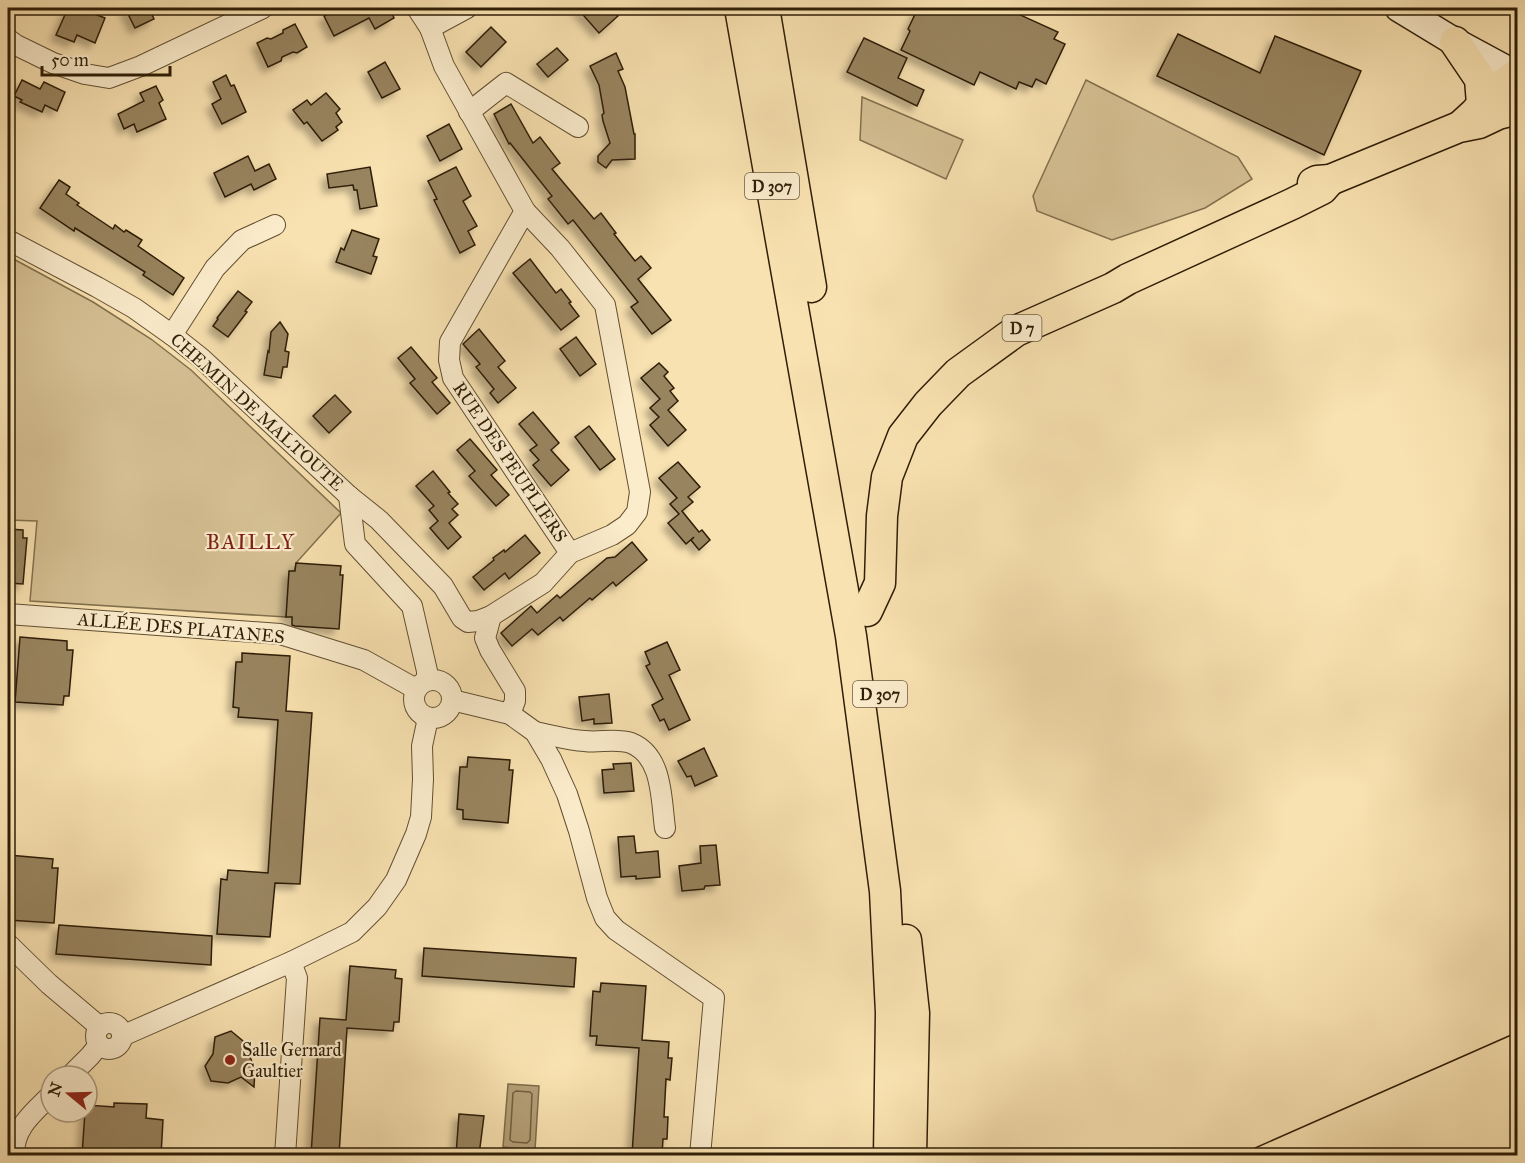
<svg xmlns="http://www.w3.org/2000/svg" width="1525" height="1163" font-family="'IM FELL Great Primer',serif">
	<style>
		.green { fill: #d6c194; stroke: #82704e; stroke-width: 1.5 }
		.water { fill: #b49f77; stroke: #7e6b4a; stroke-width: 1.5 }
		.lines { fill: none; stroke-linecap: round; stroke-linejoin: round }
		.shore { stroke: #715e3f; stroke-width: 1.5 }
		.building { fill: #98845f; stroke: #2e1e07; stroke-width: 1.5; filter: url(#shadow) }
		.minor-casing { stroke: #614f32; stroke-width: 22 }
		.secondary-casing { stroke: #2e1e07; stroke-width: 30 }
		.primary-casing { stroke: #2e1e07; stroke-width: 33 }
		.minor { stroke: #fbeccc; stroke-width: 20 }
		.secondary { stroke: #fbeccc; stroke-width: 27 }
		.primary { stroke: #f9e2b1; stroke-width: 30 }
		.tram { stroke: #2e1e07; stroke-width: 1.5 }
		.poi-dot { fill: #8f2418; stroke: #fbeccc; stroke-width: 2 }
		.labels { text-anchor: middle; stroke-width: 4.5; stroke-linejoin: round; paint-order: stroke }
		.shield { fill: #fbeccc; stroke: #6c5c42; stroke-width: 1.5 }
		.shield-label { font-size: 16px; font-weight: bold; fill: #2e1e07 }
		.street-label { font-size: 18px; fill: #2e1e07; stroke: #fbeccc }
		.poi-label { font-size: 18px; fill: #2e1e07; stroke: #fbeccc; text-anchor: start }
		.quarter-label { font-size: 21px; letter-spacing: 1.5px; fill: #7a1f14; stroke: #fbeccc }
	</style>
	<defs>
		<filter id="shadow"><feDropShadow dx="-5.5" dy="5.5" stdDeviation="3" flood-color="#0004"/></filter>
	</defs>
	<rect width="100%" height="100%" fill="#f9e2b1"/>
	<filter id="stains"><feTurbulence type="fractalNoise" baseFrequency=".00333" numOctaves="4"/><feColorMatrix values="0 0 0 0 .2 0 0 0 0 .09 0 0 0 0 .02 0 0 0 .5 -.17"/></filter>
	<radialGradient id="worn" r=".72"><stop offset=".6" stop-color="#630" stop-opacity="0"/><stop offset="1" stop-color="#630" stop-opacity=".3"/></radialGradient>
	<g class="green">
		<path d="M1086,80L1238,157L1252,179L1205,208L1112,240L1037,211L1033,196Z"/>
		<path d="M862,97L963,140L946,179L860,140Z"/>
		<path d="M8,256L93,302L151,339L191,370L341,513L296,563L286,617L30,601L37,521L8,520Z"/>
	</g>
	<path class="water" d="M508,1084L539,1086L535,1150L503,1147Z"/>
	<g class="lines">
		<path class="shore" d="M516,1091L530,1092L532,1094L530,1140L527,1143L513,1142L510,1140L513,1093Z"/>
	</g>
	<g class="building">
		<path d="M68,8H79L105,18L95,43L77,35L74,42L56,35Z"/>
		<path d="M125,8H149L154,19L135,28Z"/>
		<path d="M340,8H390L394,18L375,29L369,18L334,36L324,16Z"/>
		<path d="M577,8H612L618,16L599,33Z"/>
		<path d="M918,8H1005L1058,32L1054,39L1065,44L1046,84L1036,79L1032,87L1019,82L1016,89L980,72L974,85L901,50L910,31L908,29Z"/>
		<path d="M295,24L307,47L297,53L293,52L282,57L281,61L268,67L257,43L267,38L271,39L283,33V30Z"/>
		<path d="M491,27L506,42L481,67L466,52Z"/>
		<path d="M1178,34L1260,73L1275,36L1361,71L1324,155L1157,76Z"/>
		<path d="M864,38L907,58L898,78L924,90L917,106L847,72Z"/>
		<path d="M557,48L568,60L548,77L537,64Z"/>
		<path d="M616,53L623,69L618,71L625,87L634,134H635V159L612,160L606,168L598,162V156L610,143L603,121L602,115L604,113L599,85L590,66Z"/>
		<path d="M385,62L400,89L382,98L368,72Z"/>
		<path d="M226,75L231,86L234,85L246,112L222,124L212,104L221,99L213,82Z"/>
		<path d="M22,80L40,89L44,82L65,92L57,111L45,105L42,112L20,102L22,100L14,96Z"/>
		<path d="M156,86L163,100L159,103L166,119L137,132L134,124L124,129L118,114L144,101L140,93Z"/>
		<path d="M326,93L340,109L336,113L342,122L336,127L338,130L322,141L307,122L304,124L293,110L307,100L311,105Z"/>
		<path d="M511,104L533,143L540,137L560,163L552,169L594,219L601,213L616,233L614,234L635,261L641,256L651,268L638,279L671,320L652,334L631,307L638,302L573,220L568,224L548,199L552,196L510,143L509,144L494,114Z"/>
		<path d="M449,124L462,149L440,161L427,136Z"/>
		<path d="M248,156L255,171L269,164L276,179L254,190L251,184L225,197L214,173Z"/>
		<path d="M370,167L377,206L360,209L357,190H354L353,185L329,188L327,174Z"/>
		<path d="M456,167L471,196L463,201L477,226L468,231L475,245L460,253L434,200L437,199L428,181Z"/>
		<path d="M59,180L70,187L66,194L79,203L77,205L113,229L115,225L124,232L126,230L142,240L138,246L184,278L173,295L143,275L145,272L75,228L74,231L40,208Z"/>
		<path d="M352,230L379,239L373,256L377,257L371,274L336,262L341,248L344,250Z"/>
		<path d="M530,259L556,293L561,289L571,302L569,303L579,316L561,330L513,273Z"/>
		<path d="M238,291L252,302L245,311L247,312L228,337L213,326L218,319L217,318Z"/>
		<path d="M280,322L288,334L285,351L289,352L287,367H283L281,378L264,375L268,351L269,352L271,332Z"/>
		<path d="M479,329L505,361L498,367L516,388L498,403L490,393L494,389L476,367L480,364L463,344Z"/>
		<path d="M576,337L596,364L580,376L560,349Z"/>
		<path d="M411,347L437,378L432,382L450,403L437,414L410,383L415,379L398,358Z"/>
		<path d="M659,363L668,372L664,376L674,388L670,391L678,401L668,410L686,430L668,446L650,425L659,417L650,408L660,399L641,378Z"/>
		<path d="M335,395L351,412L329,433L313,416Z"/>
		<path d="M533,412L559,443L551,450L569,470L551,486L533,465L539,460L530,450L537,445L519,424Z"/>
		<path d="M589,426L615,459L600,470L575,437Z"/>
		<path d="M470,439L497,470L491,475L509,495L496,506L469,476L475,471L457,450Z"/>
		<path d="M678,462L700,487L688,497L693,502L682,511L699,532L702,530L710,540L699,550L691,540L694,537L686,544L668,523L679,514L670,504L677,498L659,478Z"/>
		<path d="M433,471L450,492L448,493L458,504L452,509L458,515L449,523L461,537L448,549L430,528L438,521L429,510L434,506L416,486Z"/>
		<path d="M8,529L23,530V538H27L23,584L8,583Z"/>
		<path d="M525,535L540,553L509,579L505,573L484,590L473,577L494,560L493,558L504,550L505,552Z"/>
		<path d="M632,542L647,560L616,586L613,582L592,600L590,598L563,621L560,617L538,635L532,629L512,646L501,633L531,606L537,613L557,595L560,598L607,558L615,557Z"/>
		<path d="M296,563L341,566L340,575H343L339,629L295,626L292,625V617H286L289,571H295Z"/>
		<path d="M20,637L67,641V650H73L69,696H64L63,705L15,702Z"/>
		<path d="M667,642L680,670L669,675L690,720L669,730L664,719L660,721L652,705L663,699L646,666L650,664L645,652Z"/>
		<path d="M242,653L290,656L286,711L312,713L300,884L275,883L270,937L217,934L221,879L227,880L228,870L268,873L278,720L238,717L239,708L233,707L236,662H242Z"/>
		<path d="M609,694L612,723L594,724V719L582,721L579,697Z"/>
		<path d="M704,748L717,776L695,786L691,776L687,777L678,761Z"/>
		<path d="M468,757L510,760L509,770H513L508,823L463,819V810L457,809L460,767H467Z"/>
		<path d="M631,763L634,791L604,793L602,770L614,769L613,764Z"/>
		<path d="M634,836L636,853L658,851L660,877L636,879V876L621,877L618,837Z"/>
		<path d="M716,845L720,885L705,886L704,889L682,891L679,866L701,863L700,846Z"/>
		<path d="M8,855L53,859L52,868H58L54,923L8,920Z"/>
		<path d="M59,925L212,936L211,965L56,954Z"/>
		<path d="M424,948L576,958L574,987L422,976Z"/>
		<path d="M350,966L396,970L395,978L402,979L399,1022H394L393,1031L347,1028L339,1155H311L320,1018L346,1020Z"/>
		<path d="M601,983L646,986L642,1040L669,1042L668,1058H672L670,1080L666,1079L664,1117H668L667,1139H663L662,1155H632L639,1048L596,1045L597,1036H590L593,991L600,992Z"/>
		<path d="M231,1031L243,1041L255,1069L254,1087L241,1077L228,1083L211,1081L205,1066L213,1054L215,1037Z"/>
		<path d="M114,1103L147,1104L146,1118L163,1120L161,1155L111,1154V1155H82L85,1112H87V1105L114,1107Z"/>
		<path d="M459,1114L484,1116L479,1155H456Z"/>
	</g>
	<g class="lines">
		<g class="minor-casing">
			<g id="minor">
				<path d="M417,8L430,28"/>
				<path d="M8,39L16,45L53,63L85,74L109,78L141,66L263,8"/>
				<path d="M469,112L506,83L578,127"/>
				<path d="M525,211L450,342L449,360L453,378L570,553"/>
				<path d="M8,240L97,287L134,308L172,335L201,358L349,496L379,520L443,586L462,618L468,622L478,621L491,616L543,583L570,553L612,535L627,525L637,512L640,492L605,305L560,248L525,211L444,66L430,28L467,8"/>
				<path d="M172,335L215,268L242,240L275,225"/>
				<path d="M349,496L355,544L412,606L427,671V680"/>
				<path d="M8,614L280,634L364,660L416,689"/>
				<path d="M491,616L485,638L490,650L515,691V701L510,714"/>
				<circle cx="433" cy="699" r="19"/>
				<path d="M452,700L510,714L535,732L551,759L567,794L579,831L597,898L605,918L616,930L714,998L700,1156"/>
				<path d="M535,732C551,735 568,740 585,741C599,743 616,738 631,743C663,756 661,799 665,828"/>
				<path d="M8,944L49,984L100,1027"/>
				<circle cx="109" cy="1036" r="13"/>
				<path d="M122,1036L291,962L352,932L377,907L396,880L416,834L421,817L423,779L422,746L428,718"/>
				<path d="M70,1076L90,1056L99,1045"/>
				<path d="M14,1156C13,1128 33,1113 51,1095"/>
				<path d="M285,1156L297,978L291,962"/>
			</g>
		</g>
		<g class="secondary-casing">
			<path id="secondary" d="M1399,8L1455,42L1518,76"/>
		</g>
		<g class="primary-casing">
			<g id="primary">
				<path d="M740,8L851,636L885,891L891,1013L889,1156"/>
				<path d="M764,8L811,287"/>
				<path d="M1455,42L1480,79L1482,104"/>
				<path d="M1463,124L1475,113L1499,86L1516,75"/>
				<path d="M1313,183L1317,181L1330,180L1459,127L1479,123L1498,114L1518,109"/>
				<path d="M867,611L880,583L882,516L887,477L903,436L928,404L958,373L1016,331L1113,288L1128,279L1292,204L1322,189L1330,180"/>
				<path d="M906,940L914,1013L911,1156"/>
			</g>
		</g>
		<use href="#minor" class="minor"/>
		<use href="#secondary" class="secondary"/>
		<use href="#primary" class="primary"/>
		<path class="tram" d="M1237,1156L1518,1032"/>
	</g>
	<circle class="poi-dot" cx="230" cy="1060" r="6"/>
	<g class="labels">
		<g class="shield">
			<rect x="745" y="173" width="54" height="26" rx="4.5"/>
			<rect x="1002.5" y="315" width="39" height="26" rx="4.5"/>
			<rect x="853" y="681" width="54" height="26" rx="4.5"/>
		</g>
		<g class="shield-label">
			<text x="772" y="192">D 307</text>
			<text x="1022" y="334">D 7</text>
			<text x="880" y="700">D 307</text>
		</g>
		<g class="street-label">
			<text transform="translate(257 412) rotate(42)" y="6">CHEMIN DE MALTOUTE</text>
			<text transform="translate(510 462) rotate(56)" y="6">RUE DES PEUPLIERS</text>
			<text transform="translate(181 628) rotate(5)" y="6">ALLÉE DES PLATANES</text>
		</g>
		<g class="poi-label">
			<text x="242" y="1056">Salle Gernard<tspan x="242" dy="21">Gaultier</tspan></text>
		</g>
		<g class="quarter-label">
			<text x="251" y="549">BAILLY</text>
		</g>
	</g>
	<rect width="1525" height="1163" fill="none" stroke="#f9e2b1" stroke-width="30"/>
	<rect x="9" y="9" width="1507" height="1145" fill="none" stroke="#2e1e07" stroke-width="3"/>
	<rect x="15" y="15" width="1495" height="1133" fill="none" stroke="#2e1e07" stroke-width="1.5"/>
	<g transform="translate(69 1094) rotate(289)"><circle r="28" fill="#fbeccc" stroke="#a99a7d" stroke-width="1.5"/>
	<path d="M0-4.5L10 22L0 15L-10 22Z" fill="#8f2418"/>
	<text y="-9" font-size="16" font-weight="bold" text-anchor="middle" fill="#2e1e07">N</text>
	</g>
	<path d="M42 66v9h128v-9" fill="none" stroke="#2e1e07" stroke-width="3"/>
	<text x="51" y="66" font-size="18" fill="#2e1e07" stroke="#fbeccc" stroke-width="4.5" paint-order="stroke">50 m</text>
	<rect width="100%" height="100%" filter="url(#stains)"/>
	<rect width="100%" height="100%" fill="url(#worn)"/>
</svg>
